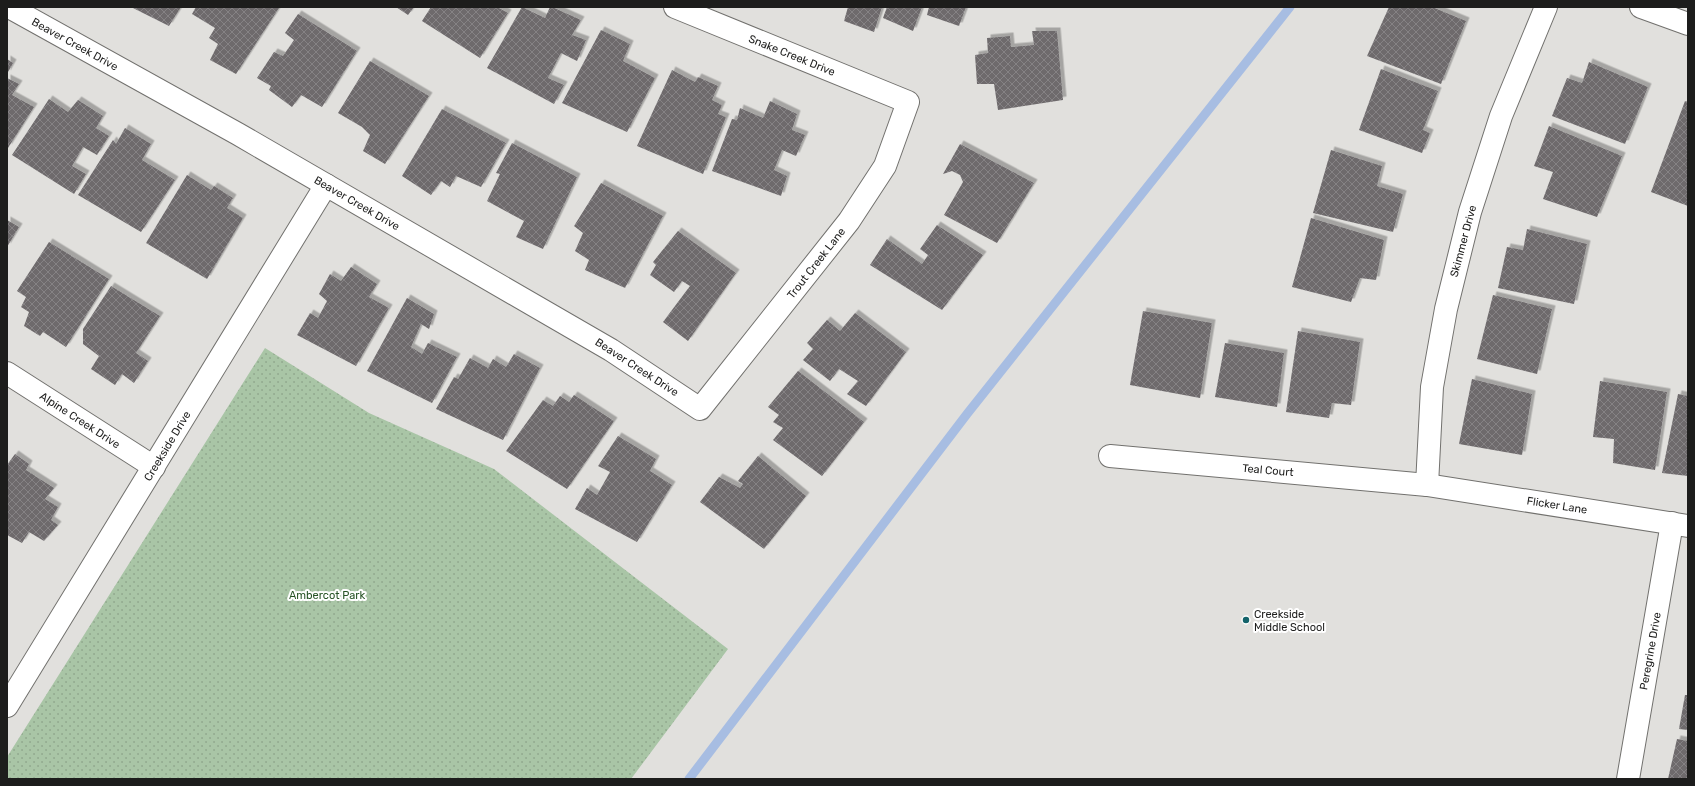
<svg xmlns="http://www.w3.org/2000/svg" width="1695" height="786" font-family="Rubik,sans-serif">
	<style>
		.grass { fill: url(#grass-dots) }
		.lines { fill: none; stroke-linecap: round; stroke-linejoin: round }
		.stream { stroke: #a7bde2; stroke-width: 9 }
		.building { fill: url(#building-cross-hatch); filter: url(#shadow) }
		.minor-casing { stroke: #72716e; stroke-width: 24 }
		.minor { stroke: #fff; stroke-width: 22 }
		.poi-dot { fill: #14636a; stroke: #fff; stroke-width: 1.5 }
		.labels { text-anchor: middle; stroke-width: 4; stroke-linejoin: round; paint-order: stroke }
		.street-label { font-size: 11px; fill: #1d1d1c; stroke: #fff }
		.park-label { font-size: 11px; fill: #265224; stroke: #fff }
		.poi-label { font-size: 11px; fill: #1d1d1c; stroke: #fff; text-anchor: start }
	</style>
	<defs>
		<pattern id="grass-dots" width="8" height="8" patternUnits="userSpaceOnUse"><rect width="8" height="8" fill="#a9c5a6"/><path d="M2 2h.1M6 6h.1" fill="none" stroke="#91a98e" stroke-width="1.8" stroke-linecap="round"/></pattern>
		<pattern id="building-cross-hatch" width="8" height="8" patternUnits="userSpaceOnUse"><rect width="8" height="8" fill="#6e6a6c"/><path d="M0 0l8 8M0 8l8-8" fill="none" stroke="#858284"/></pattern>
		<filter id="shadow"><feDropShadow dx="3.5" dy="-3.5" stdDeviation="0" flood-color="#0004"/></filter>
	</defs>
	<rect width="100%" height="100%" fill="#e1e0dd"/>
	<path class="grass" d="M265,348L369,413L494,469L728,649L631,779H7V757Z"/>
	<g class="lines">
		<path class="stream" d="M689,779L967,414L1290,7"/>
	</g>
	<g class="building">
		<path d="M131,7H181L169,26Z"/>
		<path d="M196,7H277L279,8L236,74L210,60L218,44L209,38L215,28L192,14Z"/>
		<path d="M396,7H414L408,15Z"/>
		<path d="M431,7H497L508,13L480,58L422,21Z"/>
		<path d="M522,7L545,18L550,7H552L581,20L572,35L586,40L577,61L561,53L548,78L564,85L554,104L487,68Z"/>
		<path d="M848,7H882L874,32L844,21Z"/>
		<path d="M887,7H922L913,31L883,18Z"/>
		<path d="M929,7H966L959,26L927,15Z"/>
		<path d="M1389,7H1432L1466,21L1441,84L1367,56Z"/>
		<path d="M298,14L357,51L322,107L301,95L292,107L269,90L271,86L257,78L274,52L283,56L294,40L285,33Z"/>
		<path d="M601,30L630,44L623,61L655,78L627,132L562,103Z"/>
		<path d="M1032,31H1057L1063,100L998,110L994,84H977L975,55L988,53L987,38L1010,36L1011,47L1034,45Z"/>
		<path d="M7,59L13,63L7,74Z"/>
		<path d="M370,61L429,96L385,164L363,151L370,135L362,127L338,113Z"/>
		<path d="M1589,62L1648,87L1625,144L1552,116L1567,78L1582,83Z"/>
		<path d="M1381,69L1438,91L1423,130L1430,133L1422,153L1359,130Z"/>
		<path d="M672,70L695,82L698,77L718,86L712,100L722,105L718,114L726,117L703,174L637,146Z"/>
		<path d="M7,78L19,84L12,95L34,107L8,148Z"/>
		<path d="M49,99L68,112L78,100L103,116L96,128L109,136L97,155L83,147L72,166L86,174L74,194L12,155Z"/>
		<path d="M770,101L797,114L792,130L805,135L796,156L782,150L774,170L787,176L781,196L712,171L732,119L737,120L740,108L763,118Z"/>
		<path d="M1685,101L1688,102V206L1651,192Z"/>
		<path d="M442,109L506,143L481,187L456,176L450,187L441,181L431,195L402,176Z"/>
		<path d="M1549,126L1622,156L1597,217L1543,199L1553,172L1534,166Z"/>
		<path d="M125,128L151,144L142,160L175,180L141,232L78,195L113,140L116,144Z"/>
		<path d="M512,143L577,177L543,249L516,237L524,221L487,201L500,174L496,173Z"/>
		<path d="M960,144L1034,183L997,243L944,215L963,182L960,175L952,171L943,174Z"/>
		<path d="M1331,150L1382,166L1377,186L1403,194L1393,232L1313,213Z"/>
		<path d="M187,175L211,190L214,186L233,198L227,208L243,218L207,279L146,243Z"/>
		<path d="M601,183L663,216L625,288L585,270L589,260L575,251L583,233L574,226Z"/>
		<path d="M1311,218L1384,240L1376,280L1360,278L1351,302L1292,287Z"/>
		<path d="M7,220L19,227L7,247Z"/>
		<path d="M937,225L983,255L942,310L870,265L887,239L922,264L928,255L920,249Z"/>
		<path d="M1527,229L1587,244L1574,304L1498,288L1507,247L1523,250Z"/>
		<path d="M678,231L736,273L688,341L663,322L690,286L682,281L674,292L650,275L656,265L653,262Z"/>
		<path d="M49,242L109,279L66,347L43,332L40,336L24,326L29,312L21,307L26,297L17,291Z"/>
		<path d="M351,267L377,284L369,297L389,308L356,366L297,335L310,313L318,318L327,301L319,294L330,274L341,281Z"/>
		<path d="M111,286L160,316L136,353L148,361L134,383L122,374L115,385L91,369L99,356L83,344V329Z"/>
		<path d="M1493,295L1552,309L1537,374L1477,359Z"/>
		<path d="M407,298L434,314L429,329L421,324L411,347L422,354L428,343L457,357L432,403L367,371Z"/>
		<path d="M1143,311L1212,323L1200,398L1130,385Z"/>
		<path d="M855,313L906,352L866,406L847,394L858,381L839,369L830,381L803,360L813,349L807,343L827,320L840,331Z"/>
		<path d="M1298,331L1360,342L1351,405L1332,403L1329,418L1286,412Z"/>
		<path d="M1225,343L1284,353L1277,407L1215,397Z"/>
		<path d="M514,354L540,368L503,440L436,409L454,377L458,379L470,358L488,368L493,359L506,367Z"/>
		<path d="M798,371L864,422L822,476L773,440L783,428L773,422L779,415L768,407Z"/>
		<path d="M1472,379L1532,394L1522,455L1459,444Z"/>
		<path d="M1600,381L1667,392L1655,470L1613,463L1614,439L1593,437Z"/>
		<path d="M1678,394L1688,396V476L1662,473Z"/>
		<path d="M574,395L614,421L567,489L506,451L543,400L553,406L560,396L569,402Z"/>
		<path d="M618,436L656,459L650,471L672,485L637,542L575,509L587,488L597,495L610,472L598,466Z"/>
		<path d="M15,454L29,464L26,470L54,488L45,499L58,507L51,520L58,525L44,541L29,532L22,543L7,535V465Z"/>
		<path d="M758,456L806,496L764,549L700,502L719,477L740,488L743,484L738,481Z"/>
		<path d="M1685,695H1688V730L1679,729Z"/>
		<path d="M1677,739L1688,741V779H1668Z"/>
	</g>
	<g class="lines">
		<g class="minor-casing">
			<g id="minor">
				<path d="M9,7L238,134L611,350L700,409L849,221L885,166L908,102L675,7"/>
				<path d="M1641,7L1688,24"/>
				<path d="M7,373L154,467"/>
				<path d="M1110,456L1427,485L1688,526"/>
				<path d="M1427,485L1432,387L1446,309L1470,212L1501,116L1546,7"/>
				<path d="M7,706L326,185"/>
				<path d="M1628,779L1672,523"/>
			</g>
		</g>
		<use href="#minor" class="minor"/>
	</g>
	<circle class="poi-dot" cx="1246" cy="620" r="4"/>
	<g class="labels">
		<g class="street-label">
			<text transform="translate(75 44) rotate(29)" y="4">Beaver Creek Drive</text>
			<text transform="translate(792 55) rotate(22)" y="4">Snake Creek Drive</text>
			<text transform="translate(357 203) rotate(30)" y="4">Beaver Creek Drive</text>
			<text transform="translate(1463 241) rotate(-75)" y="4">Skimmer Drive</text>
			<text transform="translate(816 263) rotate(-52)" y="4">Trout Creek Lane</text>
			<text transform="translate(637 367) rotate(33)" y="4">Beaver Creek Drive</text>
			<text transform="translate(80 420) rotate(33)" y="4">Alpine Creek Drive</text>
			<text transform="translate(167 446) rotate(-59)" y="4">Creekside Drive</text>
			<text transform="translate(1268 470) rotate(5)" y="4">Teal Court</text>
			<text transform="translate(1557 505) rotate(9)" y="4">Flicker Lane</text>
			<text transform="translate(1650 651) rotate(-80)" y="4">Peregrine Drive</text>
		</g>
		<g class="park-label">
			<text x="327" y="599">Ambercot Park</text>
		</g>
		<g class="poi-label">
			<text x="1254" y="618">Creekside<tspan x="1254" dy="13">Middle School</tspan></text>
		</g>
	</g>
	<rect width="1695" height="786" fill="none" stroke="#1d1d1c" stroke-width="16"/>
</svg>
